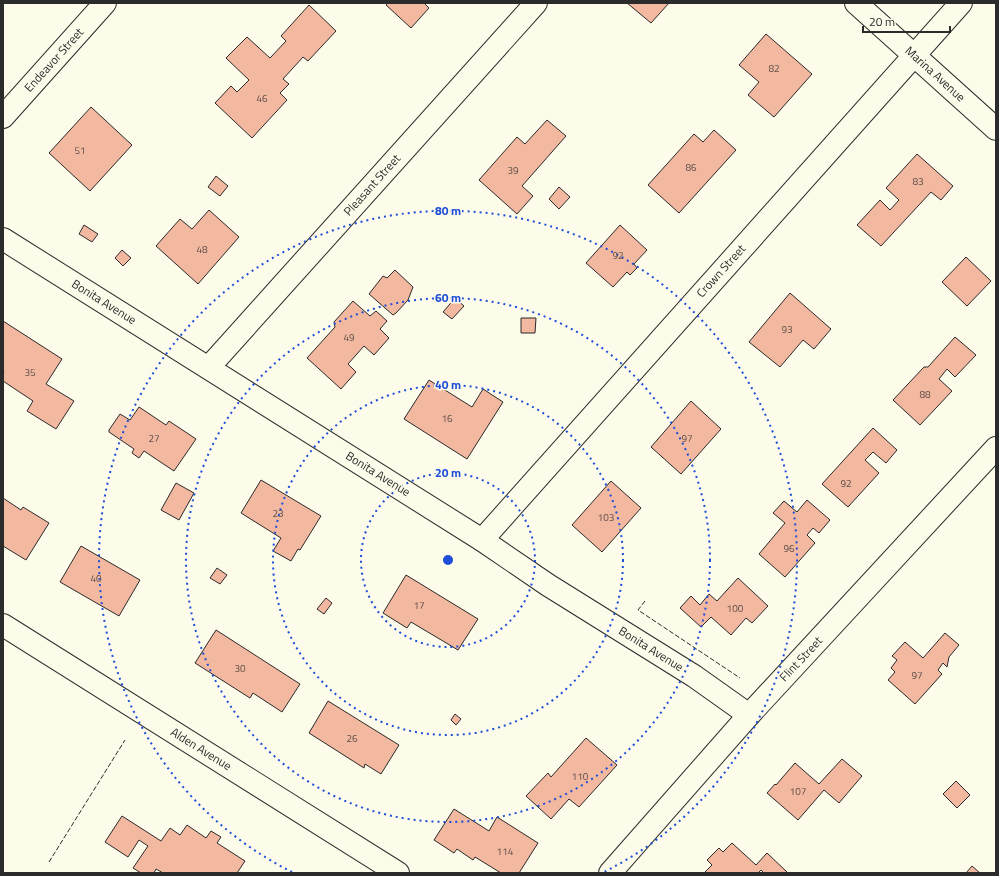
<svg xmlns="http://www.w3.org/2000/svg" width="999" height="876" font-family="'Titillium Web',sans-serif">
	<style>
		.building { fill: #f2b8a0; stroke: #2b2b2b }
		.lines { fill: none; stroke-linecap: round; stroke-linejoin: round }
		.minor-casing { stroke: #2b2b2b; stroke-width: 24 }
		.minor { stroke: #fdfbea; stroke-width: 22 }
		.fence { stroke: #2b2b2b; stroke-width: 1; stroke-dasharray: 5 2; stroke-linecap: butt }
		.ring { fill: none; stroke: #1d4ed8; stroke-width: 2; stroke-dasharray: 2 4 }
		.labels { text-anchor: middle; stroke-width: 3; stroke-linejoin: round; paint-order: stroke }
		.number-label { font-size: 10px; fill: #5d4e48 }
		.street-label { font-size: 12px; fill: #2b2b2b; stroke: #fdfbea }
		.centre { fill: #1d4ed8; stroke: #fdfbea; stroke-width: 2 }
		.ring-label { font-size: 12px; text-anchor: middle; font-weight: bold; fill: #1d4ed8; stroke: #fdfbea; stroke-width: 3; stroke-linejoin: round; paint-order: stroke }
	</style>
	<rect width="100%" height="100%" fill="#fdfbea"/>
	<g class="building">
		<path d="M388,3H424L429,8L411,28L386,5Z"/>
		<path d="M627,3H669L651,23Z"/>
		<path d="M309,5L336,31L308,61L303,57L283,79L289,84L280,93L287,100L252,138L215,103L231,86L237,92L249,80L226,58L247,37L270,58L286,41L281,36Z"/>
		<path d="M766,34L812,74L774,117L748,95L759,82L739,65Z"/>
		<path d="M91,107L132,145L90,191L49,153Z"/>
		<path d="M547,120L566,136L522,186L533,196L517,214L479,180L517,137L525,144Z"/>
		<path d="M714,130L736,150L679,213L648,185L694,134L703,142Z"/>
		<path d="M917,154L953,186L941,200L931,192L881,246L857,225L880,200L890,210L899,200L886,188Z"/>
		<path d="M216,176L228,186L220,196L208,187Z"/>
		<path d="M559,187L570,197L559,209L549,199Z"/>
		<path d="M209,210L239,237L198,284L156,246L180,219L192,229Z"/>
		<path d="M84,225L98,234L92,242L79,234Z"/>
		<path d="M620,225L647,250L634,264L637,268L630,275L627,272L613,287L586,263Z"/>
		<path d="M122,250L131,258L123,266L115,258Z"/>
		<path d="M966,257L991,281L967,306L942,282Z"/>
		<path d="M395,270L413,287L408,300L396,313L393,315L369,294L383,276L387,278Z"/>
		<path d="M790,293L831,329L814,349L803,340L780,367L749,342Z"/>
		<path d="M455,298L464,306L452,319L443,312Z"/>
		<path d="M353,301L370,316L376,311L387,321L380,329L389,338L374,355L364,346L348,364L356,372L341,389L307,358L335,327L334,322Z"/>
		<path d="M521,318H536L535,333H521Z"/>
		<path d="M3,321L62,359L46,384L74,401L56,429L27,411L33,401L3,381V374L4,372H3Z"/>
		<path d="M955,337L976,355L955,377L947,369L939,379L952,391L920,425L893,400L924,367H928Z"/>
		<path d="M429,380L472,407L483,389L503,402L467,459L404,419Z"/>
		<path d="M691,401L721,429L681,474L651,447Z"/>
		<path d="M139,407L166,425L169,421L196,439L174,471L144,451L139,458L132,453L134,449L109,432V430L120,414L130,420Z"/>
		<path d="M873,428L897,450L886,463L873,452L865,460L879,473L848,507L822,484Z"/>
		<path d="M261,480L321,516L300,550L298,549L291,561L273,551L281,538L241,513Z"/>
		<path d="M611,481L641,508L602,552L572,525Z"/>
		<path d="M176,483L194,493L179,520L161,510Z"/>
		<path d="M3,498L21,510L23,507L49,523L26,560L3,546Z"/>
		<path d="M807,500L830,520L819,533L813,528L807,535L815,543L785,577L759,554L785,523L773,513L784,501L797,512Z"/>
		<path d="M81,546L140,580L119,616L60,582Z"/>
		<path d="M217,568L227,575L220,584L210,578Z"/>
		<path d="M406,575L478,619L458,650L411,622L407,628L383,613Z"/>
		<path d="M738,578L768,606L752,623L746,618L731,635L711,617L701,627L680,608L691,596L700,605L709,594L717,601Z"/>
		<path d="M326,598L332,603L324,614L317,609Z"/>
		<path d="M216,630L300,684L282,712L253,693L250,698L195,663Z"/>
		<path d="M945,633L959,645L949,657L947,667L943,663L938,670L942,674L915,704L888,680L895,672L891,668L897,660L892,656L905,642L923,658Z"/>
		<path d="M328,701L399,745L381,774L365,764L364,768L309,733Z"/>
		<path d="M455,714L461,719L456,725L451,720Z"/>
		<path d="M586,738L617,765L579,807L569,799L551,819L526,796L548,773L551,777Z"/>
		<path d="M842,759L862,776L839,803L824,790L798,820L767,793L775,784L776,785L795,763L819,784Z"/>
		<path d="M956,781L970,795L957,808L943,794Z"/>
		<path d="M454,809L489,831L497,817L538,843L519,873H501L475,857L473,860L457,849L454,853L434,840Z"/>
		<path d="M122,816L161,841L170,828L180,835L187,825L206,838L211,831L221,837L217,843L245,861L237,873H163L156,869L154,873H141L133,868L148,846L139,840L128,857L105,842Z"/>
		<path d="M732,843L756,865L767,853L787,872L786,873H764L761,870L758,873H704L712,865L707,860L719,848L723,852Z"/>
		<path d="M972,866L980,873H966Z"/>
	</g>
	<g class="lines">
		<g class="minor-casing">
			<g id="minor">
				<path d="M856,3L996,129"/>
				<path d="M3,117L105,3"/>
				<path d="M3,239L482,540L548,585L694,676L749,715"/>
				<path d="M209,367L536,3"/>
				<path d="M482,540L961,3"/>
				<path d="M3,625L398,873"/>
				<path d="M610,873L749,715L996,448"/>
			</g>
		</g>
		<use href="#minor" class="minor"/>
		<g class="fence">
			<path d="M645,601L638,610L740,678"/>
			<path d="M49,862L125,740"/>
		</g>
	</g>
	<g class="ring">
		<circle cx="448" cy="560" r="87"/>
		<circle cx="448" cy="560" r="175"/>
		<circle cx="448" cy="560" r="262"/>
		<path d="M292 872A349 349 0 1 1 604 872"/>
	</g>
	<g class="labels">
		<g class="number-label">
			<text x="774" y="72">82</text>
			<text x="262" y="102">46</text>
			<text x="80" y="154">51</text>
			<text x="691" y="171">86</text>
			<text x="513" y="174">39</text>
			<text x="918" y="185">83</text>
			<text x="202" y="253">48</text>
			<text x="618" y="259">92</text>
			<text x="787" y="333">93</text>
			<text x="349" y="341">49</text>
			<text x="30" y="376">35</text>
			<text x="925" y="398">88</text>
			<text x="447" y="422">16</text>
			<text x="154" y="442">27</text>
			<text x="687" y="442">97</text>
			<text x="846" y="487">92</text>
			<text x="278" y="517">23</text>
			<text x="606" y="521">103</text>
			<text x="789" y="552">96</text>
			<text x="96" y="582">40</text>
			<text x="419" y="609">17</text>
			<text x="735" y="612">100</text>
			<text x="240" y="672">30</text>
			<text x="917" y="679">97</text>
			<text x="352" y="742">26</text>
			<text x="580" y="780">110</text>
			<text x="798" y="795">107</text>
			<text x="505" y="855">114</text>
		</g>
		<g class="street-label">
			<text transform="translate(54 60) rotate(-48)" y="4">Endeavor Street</text>
			<text transform="translate(935 74) rotate(42)" y="4">Marina Avenue</text>
			<text transform="translate(372 185) rotate(-48)" y="4">Pleasant Street</text>
			<text transform="translate(721 271) rotate(-48)" y="4">Crown Street</text>
			<text transform="translate(104 302) rotate(32)" y="4">Bonita Avenue</text>
			<text transform="translate(378 474) rotate(32)" y="4">Bonita Avenue</text>
			<text transform="translate(651 649) rotate(32)" y="4">Bonita Avenue</text>
			<text transform="translate(801 659) rotate(-47)" y="4">Flint Street</text>
			<text transform="translate(201 749) rotate(32)" y="4">Alden Avenue</text>
		</g>
	</g>
	<circle cx="448" cy="560" r="6" class="centre"/>
	<g class="ring-label">
		<text x="448" y="215">80 m</text>
		<text x="448" y="302">60 m</text>
		<text x="448" y="389">40 m</text>
		<text x="448" y="477">20 m</text>
	</g>
	<rect width="999" height="876" fill="none" stroke="#2b2b2b" stroke-width="8"/>
	<path d="M863 26v6h87v-6" fill="none" stroke="#2b2b2b" stroke-width="2"/>
	<text x="869" y="26" font-size="12" fill="#2b2b2b" stroke="#fdfbea" stroke-width="3" paint-order="stroke">20 m</text>
</svg>
